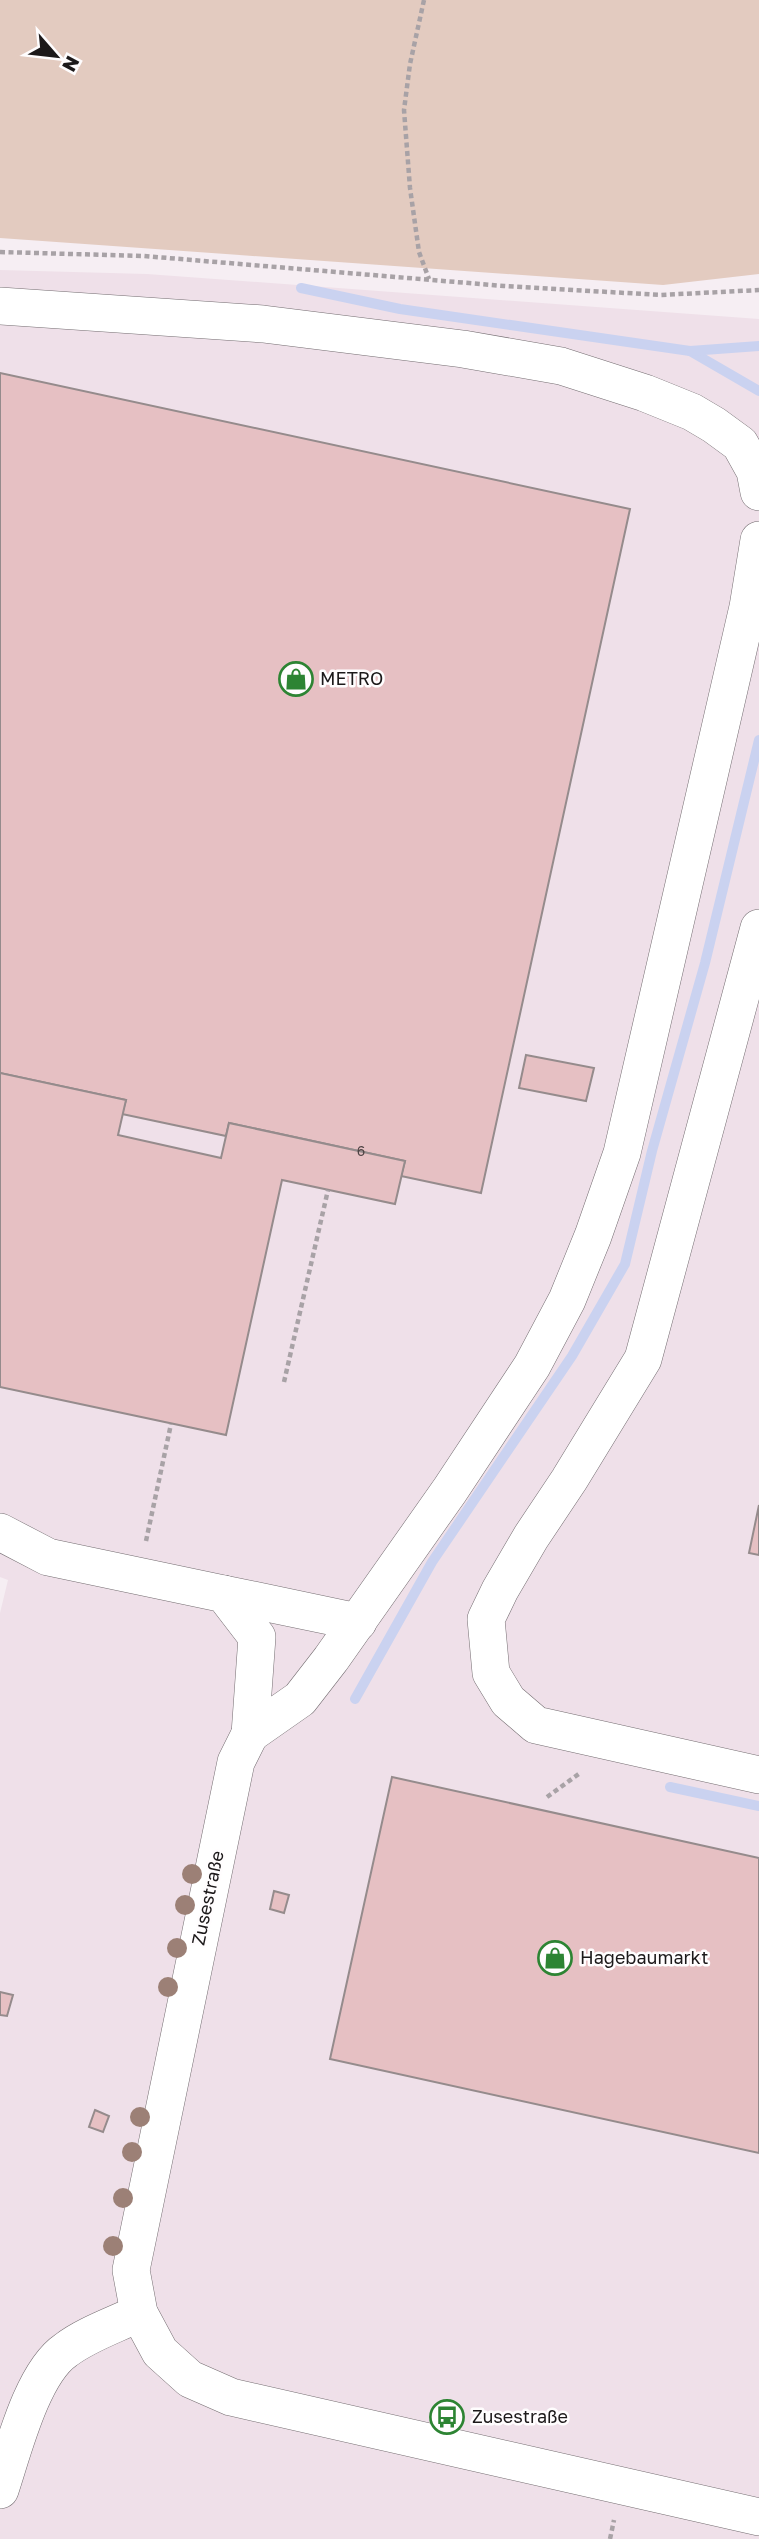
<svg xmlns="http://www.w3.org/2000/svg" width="759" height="2539" font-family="'Golos Text',sans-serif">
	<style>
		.built { fill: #efe0e9 }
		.green { fill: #e3cbc0 }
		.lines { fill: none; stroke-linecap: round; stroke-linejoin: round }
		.stream { stroke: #cad2f0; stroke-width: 10 }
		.building { fill: #e6c0c3; stroke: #958b8c; stroke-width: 2 }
		.minor-casing { stroke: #746d71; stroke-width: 38 }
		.path { stroke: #a8a2a6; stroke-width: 4.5; stroke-dasharray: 5 3.5; stroke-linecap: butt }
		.minor { stroke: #fff; stroke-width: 37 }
		.tree { fill: #9c8076 }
		.labels { text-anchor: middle; stroke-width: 5; stroke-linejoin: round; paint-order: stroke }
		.number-label { font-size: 14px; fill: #4e4344 }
		.poi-label { font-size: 18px; fill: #1c191a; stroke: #fffdfe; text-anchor: start }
		.street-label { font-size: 18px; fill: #1c191a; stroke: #fffdfe }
	</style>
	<rect width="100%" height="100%" fill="#f6eef3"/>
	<path class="built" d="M0,270L147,274L759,319V2539H0V1613L8,1580L0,1577Z"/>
	<path class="green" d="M0,0H759V274L663,285L0,238Z"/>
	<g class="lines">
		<g class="stream">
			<path d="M301,288L400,309L690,351L759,391"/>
			<path d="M690,351L759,346"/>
			<path d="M355,1699L432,1562L572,1356L625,1264L652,1151L705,963L759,740"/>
			<path d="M670,1787L759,1806"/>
		</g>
	</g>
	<g class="building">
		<path d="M0,373L630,509L481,1193L401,1176L405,1161L229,1123L226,1136L122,1114L126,1100L0,1073Z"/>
		<path d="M526,1055L594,1068L586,1101L519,1088Z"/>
		<path d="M0,1073L126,1100L118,1135L221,1158L229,1123L405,1161L395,1204L282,1180L226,1435L0,1387Z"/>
		<path d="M759,1505V1555L749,1553Z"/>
		<path d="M392,1777L759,1858V2153L330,2059Z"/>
		<path d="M274,1891L289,1895L284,1913L270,1909Z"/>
		<path d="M0,1992L13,1995L7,2016L0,2015Z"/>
		<path d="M95,2110L109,2116L103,2132L89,2127Z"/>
	</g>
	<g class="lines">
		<g class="minor-casing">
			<g id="minor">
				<path d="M0,306L263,324L463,349L561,366L645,393L692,412L714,425L740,444L755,471L759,492"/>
				<path d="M759,928L643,1359L569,1480L531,1537L500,1590L486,1619L491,1673L508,1701L536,1725L759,1775"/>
				<path d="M0,1532L48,1557L224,1594L257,1637L250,1734L300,1699L331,1659L450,1490L532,1366L567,1300L593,1236L622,1153L748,607L759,540"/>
				<path d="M224,1594L358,1622"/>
				<path d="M250,1734L236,1762L131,2270L139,2313L160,2352L190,2379L231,2397L759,2517"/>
				<path d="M0,2490C13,2451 32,2373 66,2350C87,2334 115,2325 139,2313"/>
			</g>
		</g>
		<g class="path">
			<path d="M424,0L410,64L404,110L410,188L419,252L429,279"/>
			<path d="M0,252L144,256L504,286L661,295L759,290"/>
			<path d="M284,1382L328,1190"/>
			<path d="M146,1541L171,1424"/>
			<path d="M547,1797L580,1773"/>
			<path d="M610,2539L614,2520"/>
		</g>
		<use href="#minor" class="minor"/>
	</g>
	<g class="tree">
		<circle cx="192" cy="1874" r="10"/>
		<circle cx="185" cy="1905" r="10"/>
		<circle cx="177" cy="1948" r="10"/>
		<circle cx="168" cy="1987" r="10"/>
		<circle cx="140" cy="2117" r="10"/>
		<circle cx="132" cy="2152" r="10"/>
		<circle cx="123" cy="2198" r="10"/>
		<circle cx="113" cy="2246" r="10"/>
	</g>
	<defs>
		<g id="shop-ring" transform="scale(1.75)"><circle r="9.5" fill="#fffdfe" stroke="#2d8433" stroke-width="1.5"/><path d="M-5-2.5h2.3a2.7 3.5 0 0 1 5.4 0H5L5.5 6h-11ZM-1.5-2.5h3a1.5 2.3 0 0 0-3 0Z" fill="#2d8433"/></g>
		<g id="bus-ring" transform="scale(1.75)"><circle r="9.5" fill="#fffdfe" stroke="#2d8433" stroke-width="1.5"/><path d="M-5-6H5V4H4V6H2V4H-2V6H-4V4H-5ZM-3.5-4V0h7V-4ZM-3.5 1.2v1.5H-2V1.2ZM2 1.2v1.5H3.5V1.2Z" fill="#2d8433"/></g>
	</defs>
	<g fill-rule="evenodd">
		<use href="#shop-ring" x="296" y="679"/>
		<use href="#shop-ring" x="555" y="1958"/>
		<use href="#bus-ring" x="447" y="2417"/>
	</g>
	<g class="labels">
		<g class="number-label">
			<text x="361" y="1156">6</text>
		</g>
		<g class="poi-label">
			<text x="320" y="685">METRO</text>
			<text x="580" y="1964">Hagebaumarkt</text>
			<text x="472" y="2423">Zusestraße</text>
		</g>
		<g class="street-label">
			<text transform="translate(208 1898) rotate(-78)" y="6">Zusestraße</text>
		</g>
	</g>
	<g transform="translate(56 56) rotate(118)" stroke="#fffdfe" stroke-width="5" paint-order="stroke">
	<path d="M0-5L12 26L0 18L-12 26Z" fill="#1c191a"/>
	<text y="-10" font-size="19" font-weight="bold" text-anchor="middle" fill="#1c191a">N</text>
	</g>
</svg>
